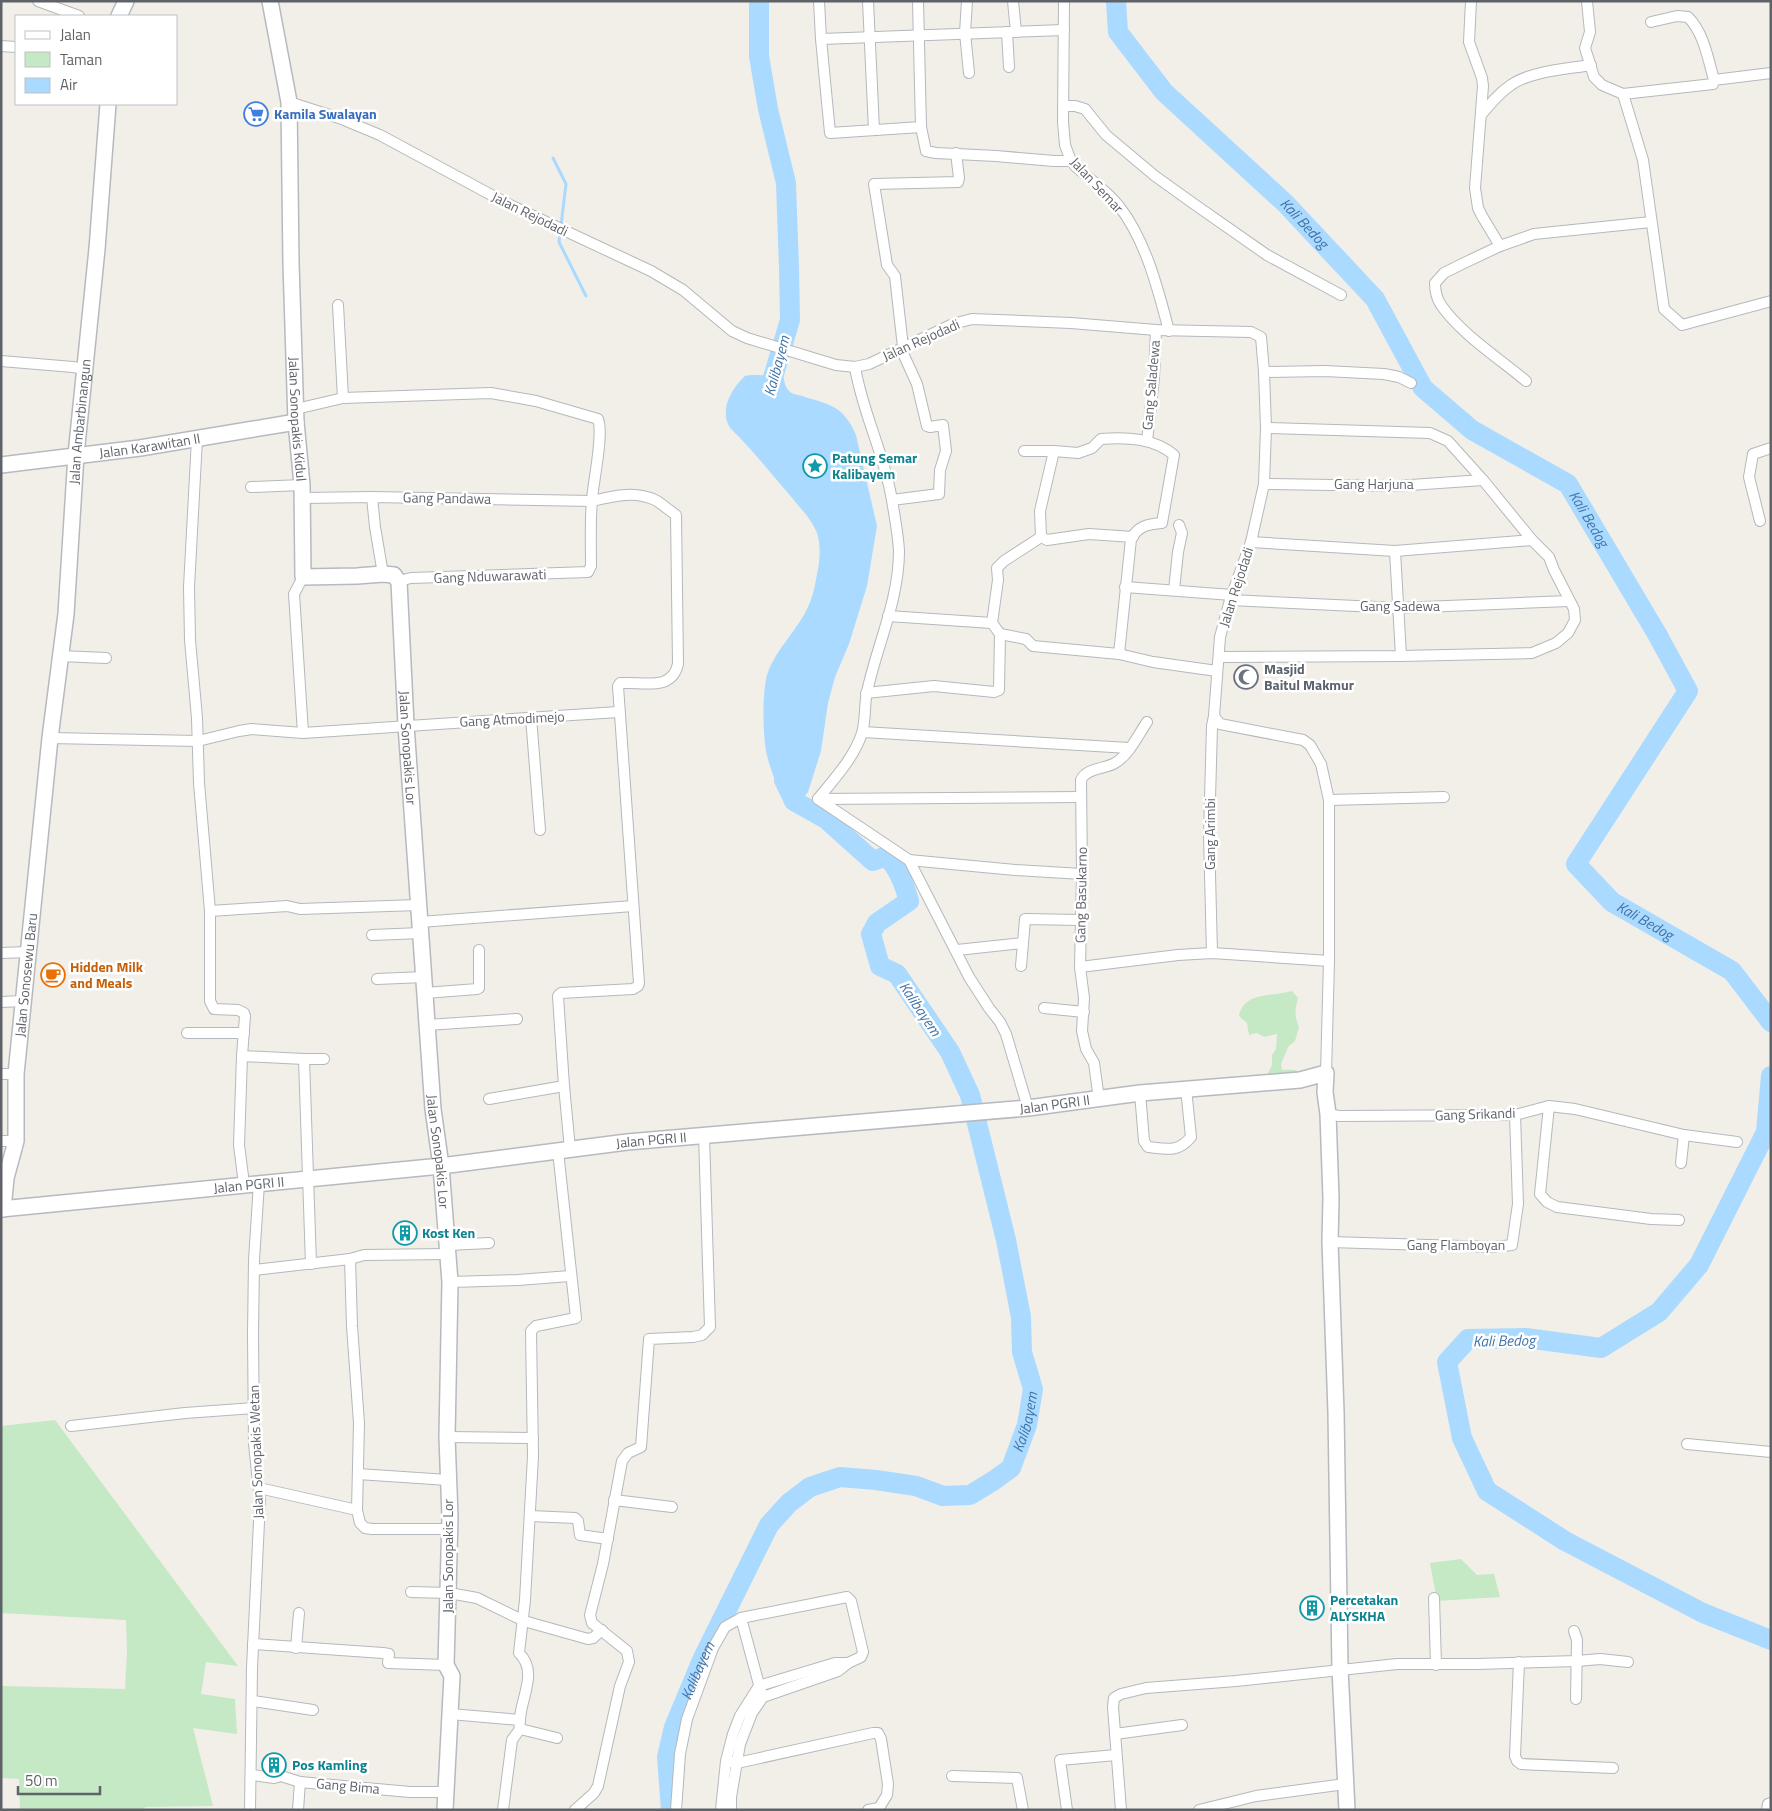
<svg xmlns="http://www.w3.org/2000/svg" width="1772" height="1811" font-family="'Titillium Web',sans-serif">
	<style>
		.green { fill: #c5e8c5 }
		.water { fill: #aadaff }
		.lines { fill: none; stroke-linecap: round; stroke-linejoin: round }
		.stream { stroke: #aadaff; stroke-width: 3 }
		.river { stroke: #aadaff; stroke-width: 20 }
		.street-casing { stroke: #b5b8bc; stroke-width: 12 }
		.secondary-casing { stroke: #b6babf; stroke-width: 18 }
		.street { stroke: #fff; stroke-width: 10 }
		.secondary { stroke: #fff; stroke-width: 15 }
		.labels { text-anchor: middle; stroke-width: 5; stroke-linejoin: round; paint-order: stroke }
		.shop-label { font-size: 14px; font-weight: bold; fill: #366cbe; stroke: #fff; text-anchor: start }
		.street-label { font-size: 14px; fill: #5f6368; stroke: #fff }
		.culture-label { font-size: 14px; font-weight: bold; fill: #0d838f; stroke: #fff; text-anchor: start }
		.worship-label { font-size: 14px; font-weight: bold; fill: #5b616d; stroke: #fff; text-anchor: start }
		.food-label { font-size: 14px; font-weight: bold; fill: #c56008; stroke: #fff; text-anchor: start }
		.water-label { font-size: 15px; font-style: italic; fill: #4174aa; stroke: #fff }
	</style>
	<rect width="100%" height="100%" fill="#f1efe8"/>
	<g class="green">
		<path d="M1292,991L1298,998C1295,1009 1294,1016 1299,1027L1295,1041L1288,1047L1281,1064L1282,1070C1298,1069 1304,1070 1306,1088L1277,1086L1265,1080L1272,1065V1055L1276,1049L1277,1034L1264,1037L1257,1033L1249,1035L1247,1023L1239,1016C1244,991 1272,997 1292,991Z"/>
		<path d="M55,1420L238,1666L206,1662L201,1694L235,1699L237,1734L193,1728L213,1806L145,1807L144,1810H20L19,1779L1,1778V1686L125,1689L127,1653L126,1620L1,1613V1426Z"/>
		<path d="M1461,1559L1477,1575L1494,1574L1500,1597L1437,1601L1430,1563Z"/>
	</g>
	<path class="water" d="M771,370C791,375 779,381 790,392C794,395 800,395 805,397C832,405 844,407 856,435L877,526L867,586L849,644L835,677L828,703L821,751L808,792L803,798L787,808C779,790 770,771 766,751C763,731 762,694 767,675C775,650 797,631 808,607C813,596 815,586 817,574C820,561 821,546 817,533C812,520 801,509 793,499C772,475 753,450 730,428C719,410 731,389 745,376C752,374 758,376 765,375L767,371Z"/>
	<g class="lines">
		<path class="stream" d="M553,158L566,184L559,242L586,296"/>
		<g class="river">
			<path d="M759,1V56L768,109L786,183L789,268L790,320L767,398"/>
			<path id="s1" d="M1116,1L1118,32L1164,92L1285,203L1375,299L1423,388L1472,430L1568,484L1657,634L1688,691L1576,864L1612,902L1732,971L1771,1022"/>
			<path d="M1771,1076L1766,1132L1699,1265L1659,1312L1601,1348L1526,1338L1468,1339L1447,1362L1462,1438L1487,1491L1565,1541L1703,1613L1771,1640"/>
			<path id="s2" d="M671,1810L667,1757L674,1727L702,1660L769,1525L789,1503L810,1487L840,1477L876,1480L916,1486L943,1496L970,1495L993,1481L1011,1468L1027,1425L1033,1389L1022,1352L1021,1317L1006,1240L970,1095L950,1052L897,974L880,966L871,934L877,923L909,901C904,884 899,869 886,856L873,861L826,819L794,801L784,780"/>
		</g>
		<g class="street-casing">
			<g id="street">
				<path d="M38,1L79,16"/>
				<path d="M819,1L821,39L830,133L921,127"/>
				<path d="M868,1L874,130"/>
				<path d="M918,1L921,127L926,151L936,153L996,156L1054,161H1071"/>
				<path d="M967,1L965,33L969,73"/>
				<path d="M1013,1L1016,32"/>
				<path d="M1064,1L1063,122L1065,145L1071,161L1076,167C1090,179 1107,191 1119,206C1146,241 1158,289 1169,331"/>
				<path d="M1471,1L1469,42L1482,78L1483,86L1475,188L1478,208L1482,216L1500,246"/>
				<path d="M1587,1L1590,32L1585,48L1594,77L1602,85L1623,94L1713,84L1714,80L1771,73"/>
				<path d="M1651,22L1677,16L1688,17C1704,33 1708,59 1714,80"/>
				<path d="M1007,32L1009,67"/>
				<path d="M821,39L1064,30"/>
				<path d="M1,46L16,47"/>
				<path d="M1623,94L1643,160L1664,309L1682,325L1771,301"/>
				<path d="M289,102L339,118L380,135L510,205L651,271L683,290L732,331L747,338L836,365L855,367L869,364L953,324L972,319L1071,323L1156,330L1251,332L1261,337L1264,372L1266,428L1264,484L1251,542L1230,600L1220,637L1214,716L1212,726L1209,835L1212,953"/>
				<path d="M1063,106H1075L1085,109L1106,135L1155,176L1194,204L1267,255L1341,295"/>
				<path d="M1481,115C1490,104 1499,93 1511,85C1531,71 1567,69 1591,65"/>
				<path d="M338,305L343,398"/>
				<path d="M903,347L895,276L887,265L874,184L958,182L959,178L956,153"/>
				<path d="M1,361L73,367L85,369"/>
				<path d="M1264,372L1325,371L1384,374L1399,377L1411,383"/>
				<path d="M1526,381C1500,359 1460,333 1441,305C1437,299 1435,291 1435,283L1444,273L1462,264L1500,246L1534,234L1651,222"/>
				<path d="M296,409L343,398L491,393L536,401L598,419C604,434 593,482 592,500C590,522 591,544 591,566L588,572L411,578L403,580L399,582"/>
				<path d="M1266,428L1430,433L1448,441L1483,480L1532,540L1549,557L1554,570L1574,609L1575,620L1568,633L1556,643L1532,653L1401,656"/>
				<path d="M197,439L189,587L190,640L197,718L199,783L210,911V1001L214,1009L238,1010L244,1013L245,1016L242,1056L239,1145L244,1184"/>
				<path d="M1147,441L1154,378L1156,330"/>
				<path d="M1024,451H1054L1078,453L1092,448L1101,439C1127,437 1154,438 1174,455L1162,523C1148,524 1138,526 1131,539L1119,654"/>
				<path d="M1264,484L1396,486L1483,480"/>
				<path d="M251,487L302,485"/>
				<path d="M372,497L375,527L383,574"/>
				<path d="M303,498L372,497L592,501C613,496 636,490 657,501C663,505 670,511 676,515L678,664C672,691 645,682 624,683H620L618,686L639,983L638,986L633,989L561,993L558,996L564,1086L570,1149"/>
				<path d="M892,500L939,494L940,470L946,451L943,425L930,427L927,426L917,384L901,349"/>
				<path d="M1760,521L1749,477L1753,454L1771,448"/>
				<path d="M1041,537L1047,540L1089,534L1133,537"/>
				<path d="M1251,542L1395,551L1532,540"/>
				<path d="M303,577L294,594L303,733"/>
				<path d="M1125,587L1232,595"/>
				<path d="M1174,590L1178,552L1182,533L1179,525"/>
				<path d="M1230,600L1399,608L1569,601"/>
				<path d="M992,623L998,580L997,568L1004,561L1041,537L1040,511L1054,451"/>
				<path d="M1000,634L1026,639L1033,646L1119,654L1153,662L1217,671"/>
				<path d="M60,656L106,658"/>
				<path d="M1219,657L1401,656L1395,551"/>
				<path d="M866,693L934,686L994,692L999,690L1000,634L992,623L888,616"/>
				<path d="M1214,716L1220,724L1303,740L1310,745L1321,764L1329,800V961L1326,1073"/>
				<path d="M531,717L540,830"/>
				<path d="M863,732L1129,748"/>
				<path d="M50,738L198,741L239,731L252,729L303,733L618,712"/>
				<path d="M818,799C834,779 854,758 862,733C866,720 864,705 867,692C877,645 899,600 899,551C898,533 894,512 891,495C883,451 862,411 855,367"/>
				<path d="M818,799L909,860L969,977L989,1008L1000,1022L1006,1034L1028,1108"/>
				<path d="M818,799L1081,797"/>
				<path d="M1329,800L1444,797"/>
				<path d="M909,860L1015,870L1082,874"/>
				<path d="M210,911L287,906L300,909L418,905"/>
				<path d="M420,922L633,906"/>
				<path d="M372,935L421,933"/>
				<path d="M957,950L1023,943L1025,919L1080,920"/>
				<path d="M1,953L28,952"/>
				<path d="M1021,966L1023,943"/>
				<path d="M1080,967L1178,955L1212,953L1329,961"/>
				<path d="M377,979L424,977"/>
				<path d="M425,993L477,989L479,988V950"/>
				<path d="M1,1002L23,1001"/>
				<path d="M1044,1008L1084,1012"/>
				<path d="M427,1025L517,1019"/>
				<path d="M187,1033H244"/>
				<path d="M242,1056L304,1059"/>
				<path d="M1,1074H16"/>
				<path d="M1140,1093L1144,1141L1148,1147C1166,1149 1178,1153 1191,1137L1186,1089"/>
				<path d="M489,1099L564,1086"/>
				<path d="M1099,1099L1094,1063L1086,1049L1082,1031L1084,998L1080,967L1082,874L1081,780C1086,768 1105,769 1115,763C1129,755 1138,735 1147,722"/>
				<path d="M1549,1106L1540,1194L1547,1202L1557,1207L1651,1219L1679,1220"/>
				<path d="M1328,1114L1339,1116L1515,1115L1549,1106L1575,1109L1684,1135L1737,1142"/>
				<path d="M1,1141H16"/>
				<path d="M1681,1163L1684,1135"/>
				<path d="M1330,1242L1494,1247L1512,1245L1518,1204L1515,1115"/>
				<path d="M448,1245L489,1243"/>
				<path d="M350,1259L352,1326L359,1423L357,1510L360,1523L365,1528L372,1529H449"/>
				<path d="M311,1264L304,1059H324"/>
				<path d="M254,1270L350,1259L364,1255L447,1254"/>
				<path d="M450,1282L518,1280L570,1276"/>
				<path d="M71,1426L185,1413L254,1408"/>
				<path d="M447,1437L533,1438"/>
				<path d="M1687,1444L1771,1452"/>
				<path d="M358,1474L448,1480"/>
				<path d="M259,1488L357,1510"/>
				<path d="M614,1500L672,1507"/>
				<path d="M530,1516L575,1518L578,1521L580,1535L608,1539"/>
				<path d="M411,1592L449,1593L477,1598L524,1621L588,1639L593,1638L602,1630"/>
				<path d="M1434,1598L1436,1665"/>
				<path d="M741,1618L761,1692"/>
				<path d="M1574,1631L1577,1640L1576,1699"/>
				<path d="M253,1644L383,1653L389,1654L388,1663L446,1665"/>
				<path d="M296,1648L299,1613"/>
				<path d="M1519,1662L1515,1756L1517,1761L1521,1764L1613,1768"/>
				<path d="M253,1701L313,1710"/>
				<path d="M450,1714L520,1720"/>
				<path d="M1115,1734L1182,1725"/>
				<path d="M557,1738L520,1729C516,1704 541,1674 519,1653L525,1600L533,1456L531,1331L536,1326L576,1318L558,1151"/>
				<path d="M726,1761L737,1763L873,1733H878L881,1739L888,1784L887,1795L879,1808V1810"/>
				<path d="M252,1775L274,1778L281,1776L300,1782L410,1792H446"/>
				<path d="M952,1776L1017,1778L1023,1810"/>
				<path d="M250,1810L252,1668L260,1501L254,1444L253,1335L254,1260L259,1183"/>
				<path d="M298,1810L300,1782"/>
				<path d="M503,1810L512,1740L520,1729"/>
				<path d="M575,1810L594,1793L598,1786L620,1686L629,1662L627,1651L592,1623L590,1615L603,1564L622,1461L628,1453L641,1447L649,1339L693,1337L702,1335L710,1327L704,1136"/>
				<path d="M676,1810L680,1754L687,1719L713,1648L725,1627L741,1618L847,1597L851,1601L863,1652L861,1657L848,1663L838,1671L763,1697L752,1713L740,1744L731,1797V1810"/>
				<path d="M721,1810L726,1761L733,1734L740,1716L759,1686L835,1663H848"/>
				<path d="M868,1810L879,1808"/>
				<path d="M1067,1810L1060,1760L1116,1755"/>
				<path d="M1121,1810L1113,1707L1114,1698L1121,1694L1146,1688L1236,1681L1397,1664H1478L1577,1661L1600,1659L1628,1662"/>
				<path d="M1199,1810L1256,1796L1345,1784"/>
				<path d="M1767,1810L1768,1804L1771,1803"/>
			</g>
		</g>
		<g class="secondary-casing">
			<g id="secondary">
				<path id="s3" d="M270,1L289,102L291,263L296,422L302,485L303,577L357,576L383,574L394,575L399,582L406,725L433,1109L441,1166L450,1282L447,1437L450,1517L446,1665L452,1676L445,1810"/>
				<path d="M119,16L126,1"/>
				<path id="s4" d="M1,465L140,448L296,422"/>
				<path id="s5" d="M1,1209L441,1166L627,1142L1028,1108L1140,1093L1300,1080L1326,1073L1325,1092L1328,1114L1331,1198L1330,1242L1336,1412L1340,1669L1347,1810"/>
				<path id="s6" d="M3,1209L6,1178L16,1141V1074L50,738L66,614L76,455L97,249L108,104"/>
			</g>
		</g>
		<use href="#street" class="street"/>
		<use href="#secondary" class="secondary"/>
	</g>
	<defs>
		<g id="supermarket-ring" transform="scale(1.25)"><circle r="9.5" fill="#fff" stroke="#3f7fe0" stroke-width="1.5"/><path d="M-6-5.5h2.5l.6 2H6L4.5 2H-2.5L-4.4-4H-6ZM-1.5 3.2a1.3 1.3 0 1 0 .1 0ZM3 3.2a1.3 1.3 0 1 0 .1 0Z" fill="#3f7fe0"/></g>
		<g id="sight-ring" transform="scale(1.25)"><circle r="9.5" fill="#fff" stroke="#0f9aa8" stroke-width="1.5"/><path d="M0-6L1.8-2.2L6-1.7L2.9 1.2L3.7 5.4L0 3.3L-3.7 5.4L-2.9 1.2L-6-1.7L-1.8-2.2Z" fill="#0f9aa8"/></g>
		<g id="mosque-ring" transform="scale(1.25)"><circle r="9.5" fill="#fff" stroke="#6b7280" stroke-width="1.5"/><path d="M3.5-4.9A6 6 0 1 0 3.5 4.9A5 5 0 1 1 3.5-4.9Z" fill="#6b7280"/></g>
		<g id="cafe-ring" transform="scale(1.25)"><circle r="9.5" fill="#fff" stroke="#e8710a" stroke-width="1.5"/><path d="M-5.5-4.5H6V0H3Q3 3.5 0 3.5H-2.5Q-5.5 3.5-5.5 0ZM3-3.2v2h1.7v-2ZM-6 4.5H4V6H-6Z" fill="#e8710a"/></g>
		<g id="building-ring" transform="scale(1.25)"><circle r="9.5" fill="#fff" stroke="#0f9aa8" stroke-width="1.5"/><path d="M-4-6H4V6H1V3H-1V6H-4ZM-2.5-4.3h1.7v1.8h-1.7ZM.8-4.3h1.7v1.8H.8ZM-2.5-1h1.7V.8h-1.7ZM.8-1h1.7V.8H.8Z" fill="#0f9aa8"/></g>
	</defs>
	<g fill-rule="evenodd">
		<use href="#supermarket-ring" x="256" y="114"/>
		<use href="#sight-ring" x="815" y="466"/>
		<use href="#mosque-ring" x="1246" y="677"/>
		<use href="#cafe-ring" x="53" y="975"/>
		<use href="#building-ring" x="405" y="1233"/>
		<use href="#building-ring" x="1312" y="1608"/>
		<use href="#building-ring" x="274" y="1765"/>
	</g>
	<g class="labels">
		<g class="shop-label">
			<text x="274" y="119">Kamila Swalayan</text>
		</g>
		<g class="street-label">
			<text transform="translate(1097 185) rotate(47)" y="5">Jalan Semar</text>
			<text transform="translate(530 214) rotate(26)" y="5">Jalan Rejodadi</text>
			<text transform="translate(921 340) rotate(-24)" y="5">Jalan Rejodadi</text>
			<text transform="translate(1151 385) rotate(-85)" y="5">Gang Saladewa</text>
			<text dy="5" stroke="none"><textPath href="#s3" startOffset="420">Jalan Sonopakis Kidul</textPath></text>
			<text dy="5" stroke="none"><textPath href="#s6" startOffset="792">Jalan Ambarbinangun</textPath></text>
			<text dy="5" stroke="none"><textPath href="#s4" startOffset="150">Jalan Karawitan II</textPath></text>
			<text x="1374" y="489">Gang Harjuna</text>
			<text transform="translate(447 498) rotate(1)" y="5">Gang Pandawa</text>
			<text transform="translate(490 576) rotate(-2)" y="5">Gang Nduwarawati</text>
			<text transform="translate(1236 587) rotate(-72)" y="5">Jalan Rejodadi</text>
			<text x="1400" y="611">Gang Sadewa</text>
			<text transform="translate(512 719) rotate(-3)" y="5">Gang Atmodimejo</text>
			<text dy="5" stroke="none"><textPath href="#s3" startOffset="844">Jalan Sonopakis Lor</textPath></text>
			<text transform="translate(1210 834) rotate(-90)" y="5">Gang Arimbi</text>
			<text transform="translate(1081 895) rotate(-89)" y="5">Gang Basukarno</text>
			<text dy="5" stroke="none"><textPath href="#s6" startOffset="236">Jalan Sonosewu Baru</textPath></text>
			<text dy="5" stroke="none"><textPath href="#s5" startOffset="1059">Jalan PGRI II</textPath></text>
			<text transform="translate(1475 1114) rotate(-2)" y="5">Gang Srikandi</text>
			<text dy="5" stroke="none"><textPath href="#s5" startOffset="654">Jalan PGRI II</textPath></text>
			<text dy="5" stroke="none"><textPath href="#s3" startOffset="1249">Jalan Sonopakis Lor</textPath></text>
			<text dy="5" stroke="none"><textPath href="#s5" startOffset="249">Jalan PGRI II</textPath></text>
			<text x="1456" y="1250">Gang Flamboyan</text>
			<text transform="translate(256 1452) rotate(-92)" y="5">Jalan Sonopakis Wetan</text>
			<text transform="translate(448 1556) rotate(-90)" y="5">Jalan Sonopakis Lor</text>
			<text transform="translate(348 1786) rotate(5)" y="5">Gang Bima</text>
		</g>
		<g class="culture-label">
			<text x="832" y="463">Patung Semar<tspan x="832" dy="16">Kalibayem</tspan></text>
			<text x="422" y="1238">Kost Ken</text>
			<text x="1330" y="1605">Percetakan<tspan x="1330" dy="16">ALYSKHA</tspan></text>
			<text x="292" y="1770">Pos Kamling</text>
		</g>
		<g class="worship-label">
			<text x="1264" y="674">Masjid<tspan x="1264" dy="16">Baitul Makmur</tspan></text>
		</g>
		<g class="food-label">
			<text x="70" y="972">Hidden Milk<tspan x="70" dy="16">and Meals</tspan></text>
		</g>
		<g class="water-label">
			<text dy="5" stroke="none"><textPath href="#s1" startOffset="299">Kali Bedog</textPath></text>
			<text transform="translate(777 366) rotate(-75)" y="5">Kalibayem</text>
			<text dy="5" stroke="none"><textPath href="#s1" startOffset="719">Kali Bedog</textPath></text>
			<text dy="5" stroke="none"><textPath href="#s1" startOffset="1214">Kali Bedog</textPath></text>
			<text transform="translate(920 1009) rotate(56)" y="5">Kalibayem</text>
			<text transform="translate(1504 1341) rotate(-1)" y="5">Kali Bedog</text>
			<text dy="5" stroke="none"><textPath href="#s2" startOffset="625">Kalibayem</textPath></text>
			<text dy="5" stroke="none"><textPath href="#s2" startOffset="145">Kalibayem</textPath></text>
		</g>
	</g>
	<rect width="1772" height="1811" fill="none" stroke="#5f6368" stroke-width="5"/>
	<rect x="15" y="15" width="162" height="90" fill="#ffffff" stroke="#bfc1c3"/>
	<rect x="25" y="31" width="25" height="8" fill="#ffffff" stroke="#bfc1c3"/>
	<text x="60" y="40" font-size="15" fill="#5f6368">Jalan</text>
	<rect x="25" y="52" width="25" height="15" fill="#c5e8c5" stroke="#bfc1c3"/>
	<text x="60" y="65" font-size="15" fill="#5f6368">Taman</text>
	<rect x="25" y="78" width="25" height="15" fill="#aadaff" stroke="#bfc1c3"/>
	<text x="60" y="90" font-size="15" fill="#5f6368">Air</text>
	<path d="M18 1786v8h82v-8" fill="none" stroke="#5f6368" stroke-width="2.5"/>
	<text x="25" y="1786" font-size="15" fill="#5f6368" stroke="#ffffff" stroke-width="4" paint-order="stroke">50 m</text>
</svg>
